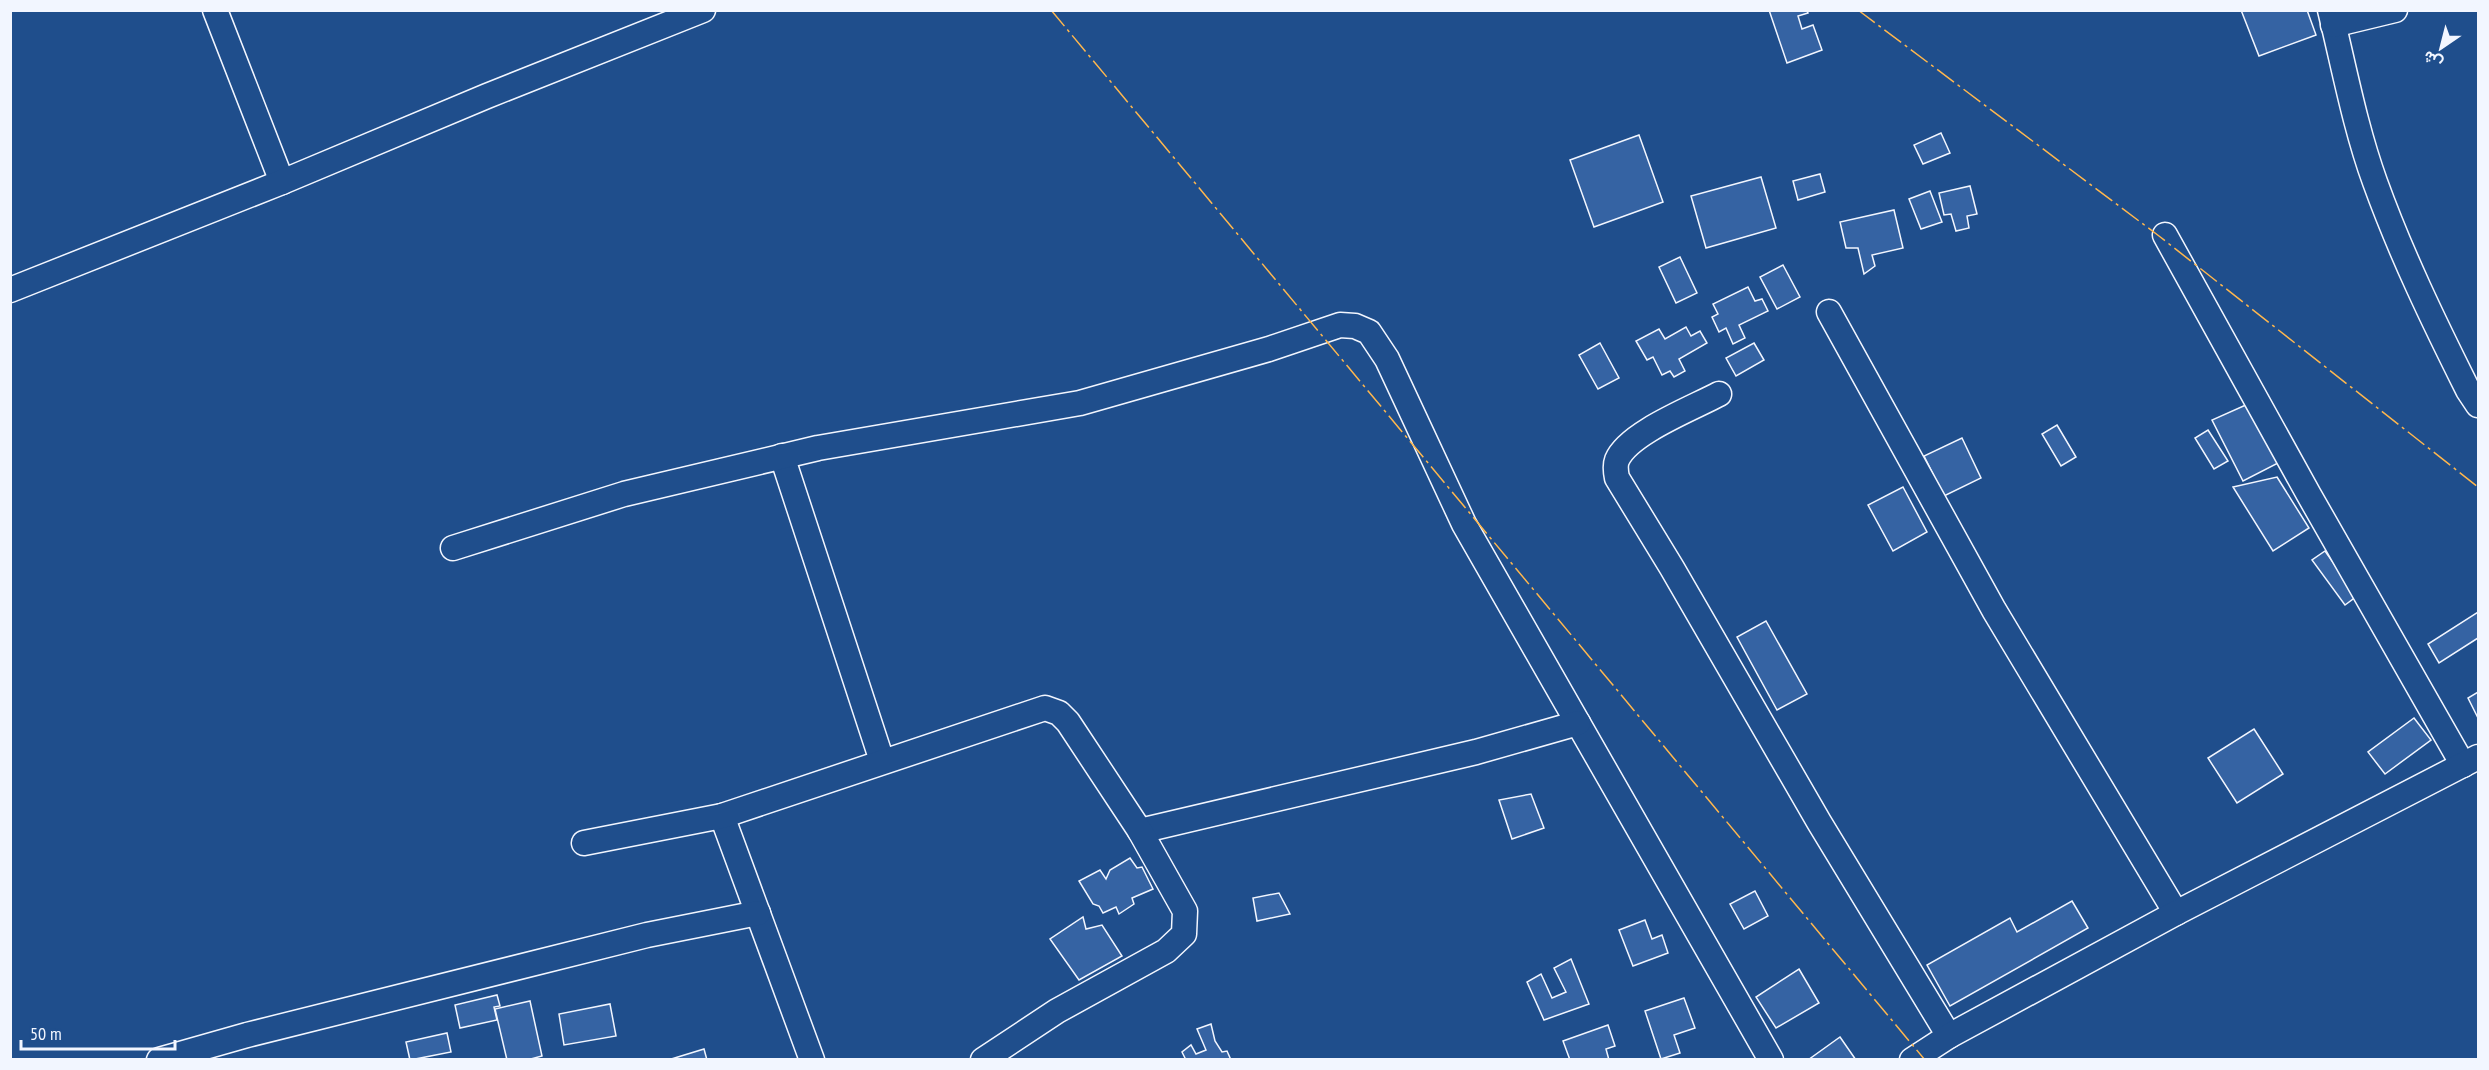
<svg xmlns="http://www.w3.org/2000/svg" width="2489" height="1070" font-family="'PT Sans Narrow',Vazirmatn,sans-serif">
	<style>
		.building { fill: #3563a3; stroke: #f2f6ff; stroke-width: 1.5 }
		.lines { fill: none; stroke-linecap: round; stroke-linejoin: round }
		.minor-casing { stroke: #f2f6ff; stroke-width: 27 }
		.minor { stroke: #1f4e8c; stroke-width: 24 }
		.power { stroke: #ffb74d; stroke-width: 1.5; stroke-dasharray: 21 4.5 3 4.5; stroke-linecap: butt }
	</style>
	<rect width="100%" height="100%" fill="#1f4e8c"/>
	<g class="building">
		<path d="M1769,10H1807L1808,13L1798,16L1802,29L1813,25L1822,50L1787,63Z"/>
		<path d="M2241,10H2307L2316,35L2259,56Z"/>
		<path d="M1941,133L1950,153L1923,164L1914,145Z"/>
		<path d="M1639,135L1663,202L1594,227L1570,160Z"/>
		<path d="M1820,174L1825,192L1798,200L1793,181Z"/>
		<path d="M1761,177L1776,228L1706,248L1691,196Z"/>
		<path d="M1970,186L1977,214L1967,216L1969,228L1956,231L1951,214L1944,215L1939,193Z"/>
		<path d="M1930,191L1942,222L1921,229L1909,199Z"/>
		<path d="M1894,210L1903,248L1872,255L1875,266L1864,274L1858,248H1846L1840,222Z"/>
		<path d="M1680,257L1697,293L1676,303L1659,267Z"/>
		<path d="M1783,265L1800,297L1777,309L1760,277Z"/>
		<path d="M1748,287L1755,301L1762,299L1768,311L1739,325L1745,338L1733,344L1726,328L1719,332L1712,317L1718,314L1713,304Z"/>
		<path d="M1686,327L1691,336L1700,331L1707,343L1679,359L1685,371L1674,377L1670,371L1662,375L1653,357L1647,360L1636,341L1659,329L1665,339Z"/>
		<path d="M1600,343L1619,378L1598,389L1579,355Z"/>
		<path d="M1754,343L1764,360L1736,376L1726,358Z"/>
		<path d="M2248,404L2282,461L2243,481L2212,420Z"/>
		<path d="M2057,425L2076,457L2061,466L2042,434Z"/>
		<path d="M2208,430L2228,461L2214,469L2195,438Z"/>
		<path d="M1962,438L1981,478L1944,496L1924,456Z"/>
		<path d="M2277,477L2309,528L2273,551L2233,487Z"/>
		<path d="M1903,487L1927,532L1893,551L1868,505Z"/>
		<path d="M2325,551L2357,596L2345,605L2312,560Z"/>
		<path d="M2478,612V638L2439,663L2428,644Z"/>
		<path d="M1766,621L1807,694L1777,710L1737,637Z"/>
		<path d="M2478,692V718L2468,698Z"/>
		<path d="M2414,718L2431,740L2385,774L2368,752Z"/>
		<path d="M2254,729L2283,774L2237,803L2208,758Z"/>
		<path d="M1531,794L1544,828L1512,839L1499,800Z"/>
		<path d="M1130,858L1137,868L1142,867L1153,889L1132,898L1134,904L1119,914L1116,907L1103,913L1099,906L1093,904L1079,881L1100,870L1106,879L1110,870Z"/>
		<path d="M1755,891L1768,916L1744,929L1730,904Z"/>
		<path d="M1279,893L1290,914L1257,921L1253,898Z"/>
		<path d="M2072,901L2088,928L1950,1006L1927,965L2010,918L2017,932Z"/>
		<path d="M1083,917L1086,929L1102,925L1122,956L1079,980L1050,939Z"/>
		<path d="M1645,920L1652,939L1662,935L1668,953L1633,966L1619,930Z"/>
		<path d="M1571,959L1589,1004L1544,1020L1527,982L1541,974L1552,998L1566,992L1554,968Z"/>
		<path d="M1799,969L1819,1003L1776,1028L1756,997Z"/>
		<path d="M497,995L500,1006L494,1007L497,1020L460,1028L455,1005Z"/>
		<path d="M1684,998L1695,1028L1674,1035L1680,1053L1661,1059L1645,1011Z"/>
		<path d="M530,1001L542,1056L527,1060H507L495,1009Z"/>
		<path d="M610,1004L616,1036L564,1045L559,1014Z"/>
		<path d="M1211,1024L1215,1041L1222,1052L1227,1051L1231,1060H1186L1182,1052L1191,1045L1196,1054L1206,1050L1197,1029Z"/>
		<path d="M1608,1025L1615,1046L1606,1049L1609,1060H1570L1563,1041Z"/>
		<path d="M447,1033L451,1052L410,1060L406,1042Z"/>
		<path d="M1840,1037L1856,1060H1808Z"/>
		<path d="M704,1049L707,1060H668Z"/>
	</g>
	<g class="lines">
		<g class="minor-casing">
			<g id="minor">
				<path d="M215,10L282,182"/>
				<path d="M2330,10C2344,67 2355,127 2375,182C2401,254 2434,322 2468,390L2478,405"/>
				<path d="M2333,25L2395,10"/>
				<path d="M2165,235L2309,495L2463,765"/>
				<path d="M10,290L282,182L487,96L703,10"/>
				<path d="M1829,312L1994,610L2176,913"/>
				<path d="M1719,394C1693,408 1628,433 1617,460C1615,465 1616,473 1617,478L1672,568L1819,822L1949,1036"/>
				<path d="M782,456L882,761"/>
				<path d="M453,548L624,494L818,448L1080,403L1269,349L1340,325L1355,326L1369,332L1387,359L1464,524L1771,1060"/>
				<path d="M722,816L812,1060"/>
				<path d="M1140,831L1476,752L1578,723"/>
				<path d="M584,843L722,816L1045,708L1059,713L1068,722L1140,831L1185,911L1184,934L1166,951L1057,1011L983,1060"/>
				<path d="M159,1060L247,1035L647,935L758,913"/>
				<path d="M1912,1060L1949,1036L2176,913L2478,757"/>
			</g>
		</g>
		<use href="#minor" class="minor"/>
		<g class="power">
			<path d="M1051,10L1925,1060"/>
			<path d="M1858,10L2159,236L2478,487"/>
		</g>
	</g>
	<rect width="2489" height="1070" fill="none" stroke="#f2f6ff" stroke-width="24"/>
	<g transform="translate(2441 48) rotate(215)" stroke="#1f4e8c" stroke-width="4.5" paint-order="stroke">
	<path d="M0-4.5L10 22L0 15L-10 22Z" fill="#f2f6ff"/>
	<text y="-9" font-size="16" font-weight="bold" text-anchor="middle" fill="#f2f6ff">ش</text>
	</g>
	<path d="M21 1040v9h154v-9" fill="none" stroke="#f2f6ff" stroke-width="3"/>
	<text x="30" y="1040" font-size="18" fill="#f2f6ff" stroke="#1f4e8c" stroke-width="4.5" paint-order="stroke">50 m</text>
</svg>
